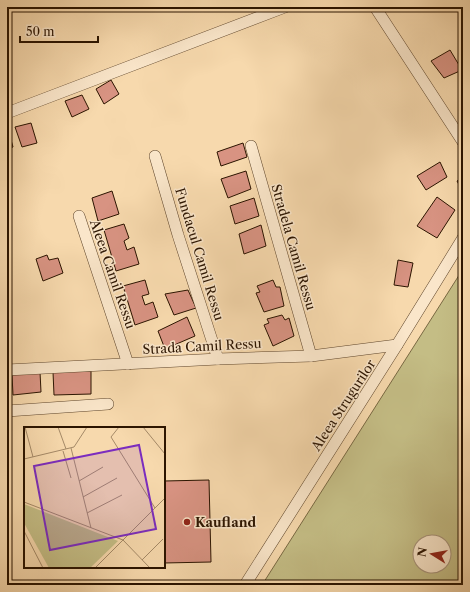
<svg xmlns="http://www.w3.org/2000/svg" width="470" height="592" font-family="'Libre Caslon Text',serif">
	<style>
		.green { fill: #c4bd85; stroke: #786842; fill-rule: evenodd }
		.building { fill: #d89382; stroke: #2b1400 }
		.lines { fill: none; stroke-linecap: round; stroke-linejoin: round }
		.minor-casing { stroke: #5e452b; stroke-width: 12 }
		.minor { stroke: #fae6ca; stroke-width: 11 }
		.poi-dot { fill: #8f2418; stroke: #fae6ca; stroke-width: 1.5 }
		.labels { text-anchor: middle; stroke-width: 3; stroke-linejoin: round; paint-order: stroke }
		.street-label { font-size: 13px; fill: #2b1400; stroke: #fae6ca }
		.poi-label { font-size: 13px; font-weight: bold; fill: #2b1400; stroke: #fae6ca; text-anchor: start }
		.inset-road { fill: none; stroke: #a58a68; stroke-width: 1 }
		.view { fill: #7b2cbf; fill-opacity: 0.15; stroke: #7b2cbf; stroke-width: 2 }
		.inset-edge { fill: none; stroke: #2b1400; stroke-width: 2 }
	</style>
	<rect width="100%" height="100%" fill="#f7d9ad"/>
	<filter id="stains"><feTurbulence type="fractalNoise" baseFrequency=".005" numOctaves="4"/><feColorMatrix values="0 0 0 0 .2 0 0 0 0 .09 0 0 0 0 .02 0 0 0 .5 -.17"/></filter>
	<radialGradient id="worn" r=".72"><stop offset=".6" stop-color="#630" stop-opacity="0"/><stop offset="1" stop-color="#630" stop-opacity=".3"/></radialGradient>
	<path class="green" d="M463,269V585H262ZM420,542H444V566H420Z"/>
	<g class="building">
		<path d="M450,50L462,70L444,78L431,61Z"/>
		<path d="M111,80L119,94L104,104L96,89Z"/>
		<path d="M82,95L89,109L72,117L65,101Z"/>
		<path d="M31,123L37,143L22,147L15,127Z"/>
		<path d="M7,129H8L13,147L7,149Z"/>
		<path d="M243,143L247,157L221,166L217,152Z"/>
		<path d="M440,162L447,177L426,190L417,176Z"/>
		<path d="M246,171L251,189L228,198L221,179Z"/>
		<path d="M463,177V192L457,181Z"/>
		<path d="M112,191L119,214L98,221L92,198Z"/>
		<path d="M437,197L455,210L437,238L417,226Z"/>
		<path d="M254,198L259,216L235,224L230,206Z"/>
		<path d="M124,224L129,238L124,241L127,250L134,247L139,264L116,271L104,230Z"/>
		<path d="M261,225L266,246L244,254L239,234Z"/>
		<path d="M47,255L49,260L58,258L63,273L43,281L36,259Z"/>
		<path d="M398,260L413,263L408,287L394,285Z"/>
		<path d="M145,280L149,294L142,296L145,305L153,302L158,317L135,325L123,286Z"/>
		<path d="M273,280L276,287H280L284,306L264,312L256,293L260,292L257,286Z"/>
		<path d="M188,290L196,308L174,315L165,294Z"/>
		<path d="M282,315L285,320L289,318L294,336L273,346L264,325L269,323L267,319Z"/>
		<path d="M187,317L195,336L165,349L158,331Z"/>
		<path d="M91,371V394L54,395L53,372Z"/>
		<path d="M40,372L41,392L13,395L12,375Z"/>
		<path d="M209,480L211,562L164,563V481Z"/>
	</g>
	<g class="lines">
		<g class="minor-casing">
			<g id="minor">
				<path d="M375,7L463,142"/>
				<path d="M7,113L285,7"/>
				<path d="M251,146L311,356"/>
				<path d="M155,156L178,235L218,359"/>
				<path d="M79,216L128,364"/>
				<path d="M7,370L218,359L311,356L397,345"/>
				<path d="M7,411L108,404"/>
				<path d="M245,585L397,345L463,238"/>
			</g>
		</g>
		<use href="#minor" class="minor"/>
	</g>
	<circle class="poi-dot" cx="187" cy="522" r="4"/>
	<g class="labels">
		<g class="street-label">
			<text transform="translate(294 247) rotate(74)" y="5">Stradela Camil Ressu</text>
			<text transform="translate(200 254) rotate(73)" y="5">Fundacul Camil Ressu</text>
			<text transform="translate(113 274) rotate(71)" y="5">Aleea Camil Ressu</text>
			<text transform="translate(202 346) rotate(-3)" y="5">Strada Camil Ressu</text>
			<text transform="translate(343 405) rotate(-57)" y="5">Aleea Strugurilor</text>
		</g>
		<g class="poi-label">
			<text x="195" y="527">Kaufland</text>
		</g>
	</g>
	<g transform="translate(24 427)">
		<rect width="141" height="141" fill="#f7d9ad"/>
		<path d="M0,77L94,114L66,141H25L0,96Z" fill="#c4bd85"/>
		<path class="inset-road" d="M1,0L9,30M34,0L42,22M95,0L87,10L131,81M119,0L141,27M47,21L67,101M39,24L47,51M0,32L50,20L63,0M55,54L79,40M59,70L93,51M0,75L99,113L126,141M63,86L98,68M0,104L19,141M118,133L139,112M71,141L141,71"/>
		<path class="view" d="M115,18L132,102L26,123L10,39Z"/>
		<rect width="141" height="141" class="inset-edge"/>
	</g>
	<rect width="470" height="592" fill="none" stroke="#f7d9ad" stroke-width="24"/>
	<rect x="8" y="8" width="454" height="576" fill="none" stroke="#2b1400" stroke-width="2"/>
	<rect x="12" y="12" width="446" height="568" fill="none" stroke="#2b1400"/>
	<g transform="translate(432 554) rotate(281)"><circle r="19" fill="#fae6ca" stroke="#a79279"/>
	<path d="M0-3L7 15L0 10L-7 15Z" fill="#8f2418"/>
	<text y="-6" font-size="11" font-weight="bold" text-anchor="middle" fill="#2b1400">N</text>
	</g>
	<path d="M20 36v6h78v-6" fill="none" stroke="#2b1400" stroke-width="2"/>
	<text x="26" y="36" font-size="12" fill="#2b1400" stroke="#fae6ca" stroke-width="3" paint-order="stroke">50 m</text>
	<rect width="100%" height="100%" filter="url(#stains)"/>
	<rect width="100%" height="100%" fill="url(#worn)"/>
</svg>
